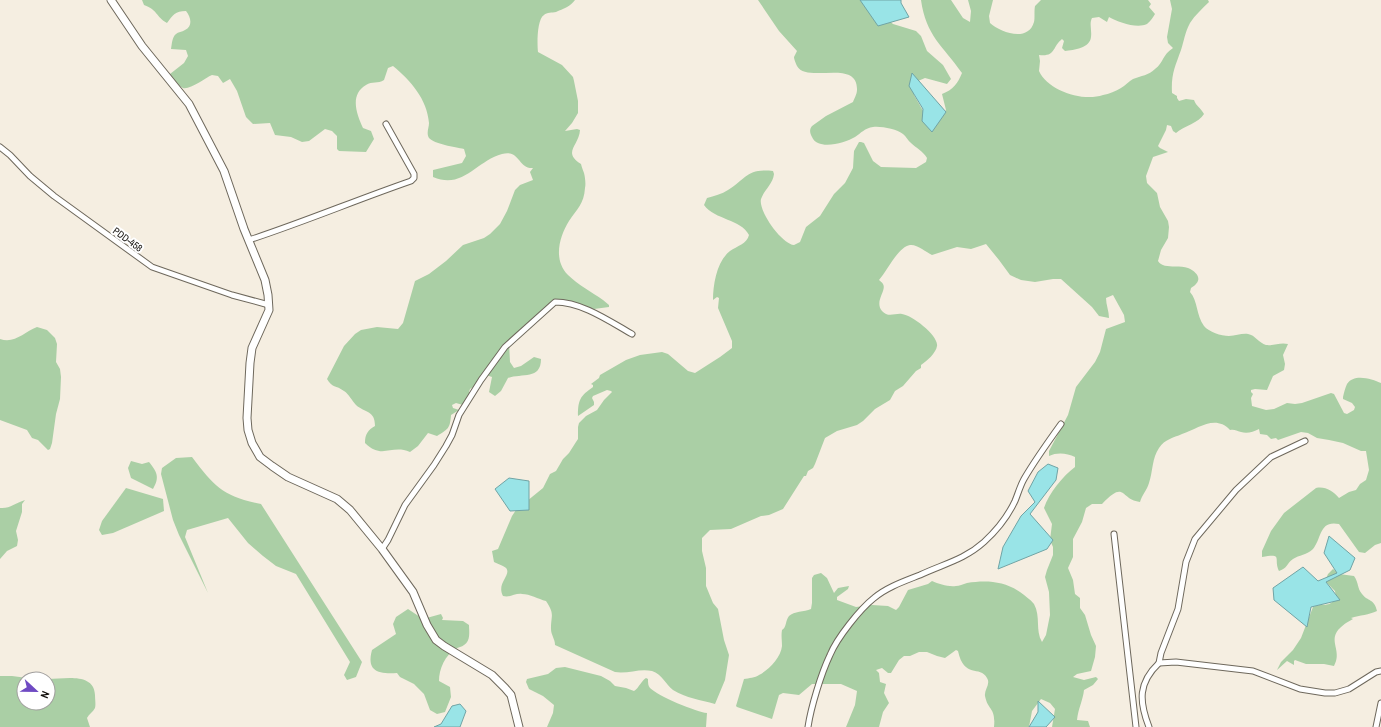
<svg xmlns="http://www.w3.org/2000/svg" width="1381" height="727" font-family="'Archivo Narrow',sans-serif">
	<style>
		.green { fill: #aacfa5 }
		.water { fill: #99e4e7; stroke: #71a4a5 }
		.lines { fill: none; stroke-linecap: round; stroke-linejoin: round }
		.street-casing { stroke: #6e685c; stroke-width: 7 }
		.secondary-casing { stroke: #6e685c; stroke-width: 9 }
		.street { stroke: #fff; stroke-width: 5 }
		.secondary { stroke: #fff; stroke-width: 7 }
		.labels { text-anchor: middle; stroke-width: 4; stroke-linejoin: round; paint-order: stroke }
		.street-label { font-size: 10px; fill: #13100c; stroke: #fff }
	</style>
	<rect width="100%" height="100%" fill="#f5eee1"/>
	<g class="green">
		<path d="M142,0H575C571,6 563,9 556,12C552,13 547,12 544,15C537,19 537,44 538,52L562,65L573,77L574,81L578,101V113L572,123L565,131L577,129L580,130C579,146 562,152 581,164C582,168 583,170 584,173C585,177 586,184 585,188C584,204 577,209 569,221C559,237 553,260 568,275C578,285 592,292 603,300L609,305V307L594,309L577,304L554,303L538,313L535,322L509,343L510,362L514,368L521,366L534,357L541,359C541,380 522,373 508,378L501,391L495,396L489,392L492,377L486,375L476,385L470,389L469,392L471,394L463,405L456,403L452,405L453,408L459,410L451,415C450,429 448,429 437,436L428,433L418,446L410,452C391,444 382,460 365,443C365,434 368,430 375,426C375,410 365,413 356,405C352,401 349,394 344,391C336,385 332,388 327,379L344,346L355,334L361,330L377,327L398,329L403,323L415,281L429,274L446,261L463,245L484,238L490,234L500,224L507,211L515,190L520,185L533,180L530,172L533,168C518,169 520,149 502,154C476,161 463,190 433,177V170L462,163L466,156L464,149C455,147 434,144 429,138C426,133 429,128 429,123C427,99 411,81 393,66L388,68L384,80C378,84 372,81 366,85C349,95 357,115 363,128L371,131L374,139L366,152L339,151L337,149V136L332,131L325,129L309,141L302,142L291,137L275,135L270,123L253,124L246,117L237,91L230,79L223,83L218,76L212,75C205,78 190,90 183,88C178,86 173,78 170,74L184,63L188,56L186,50L171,49C172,44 172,37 176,34C178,32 182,32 185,30C193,26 191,17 186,11C175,11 173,15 167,23C156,17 158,10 144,5Z"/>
		<path d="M758,0H865L893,24L916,31L921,36L927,51L943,65L951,79L947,84L925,78L918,81L914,95L926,116L938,121L946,110L942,94C953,90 958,83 962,73C943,46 926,36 921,0H951L963,18L970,22L971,11L968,0H993L989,16L990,23C1000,32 1028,43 1034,22C1035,18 1034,11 1035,6L1041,0H1148L1151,4L1149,7L1155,14C1153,17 1151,21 1147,24C1137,29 1118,22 1109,17L1107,22L1099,17L1092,18C1089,24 1092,30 1091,37C1090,48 1074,50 1065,51L1062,48L1064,41L1062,39C1052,47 1056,57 1039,55L1040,61L1039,71C1048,91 1083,102 1103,95C1109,94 1116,91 1121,88C1125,86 1129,81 1133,79C1141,76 1149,75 1155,69C1164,62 1162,55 1173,48L1168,43L1167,37L1172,9L1170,0H1208L1209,2C1202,9 1195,15 1190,23C1185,32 1184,41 1181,50C1175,67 1171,74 1172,93L1177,96V98L1179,101L1186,99L1194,100C1196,106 1201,108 1204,114C1199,123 1184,126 1176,133L1173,131L1171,126L1167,125L1166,130L1158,146L1160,148L1168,152L1153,157L1146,176L1147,183L1157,193L1160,207L1168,221L1169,227L1168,238L1161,250L1158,261C1163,270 1179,264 1188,268C1199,273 1203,281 1191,288L1190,292C1198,301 1196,315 1204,326C1209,332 1221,336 1229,336C1236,336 1242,333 1248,334C1255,335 1259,343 1266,345C1274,346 1280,342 1288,344L1283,355L1285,364L1284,370L1273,376L1267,390L1255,389L1251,390V392L1253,394L1251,398L1252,406L1266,410L1274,409L1287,403L1295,404L1302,403L1331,393L1334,394L1344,413L1347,414L1354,410L1355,407L1352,403L1343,399V397C1344,393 1345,388 1347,384C1354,373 1372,379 1381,383V543L1375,545L1365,553L1359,552L1339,524C1319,520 1322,538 1313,549C1307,555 1299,555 1293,559C1286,564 1288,568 1279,571C1273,559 1284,553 1262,557V551L1271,531L1284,513L1316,488C1325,486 1333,491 1339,498L1349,492L1356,490L1360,484L1366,480L1369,470L1366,451H1361L1343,443L1329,440L1317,438L1308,433L1301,432L1278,440L1276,438L1271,439L1267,435L1260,434L1259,429C1253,432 1247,434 1241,432C1236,431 1235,429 1230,430C1215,414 1198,429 1182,434C1173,438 1165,439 1159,448C1152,458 1153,471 1149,483C1147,490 1142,495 1140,502C1120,500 1126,479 1102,504H1092L1086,508L1082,522L1073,539V557L1068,568L1073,580L1075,594L1080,598V608L1085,615L1091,635L1096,646L1095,657L1091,671L1077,674L1073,677L1084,680L1096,677L1098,679L1093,685L1084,690C1083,700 1078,709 1077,720L1088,721L1090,727H1052L1055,709L1050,703L1041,699L1032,711L1029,727H994C996,707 988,711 985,696C984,690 991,684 987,678C980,665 964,679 958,651L956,650L945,658L937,656L927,652H919L910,656H904L899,660L891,673H888L882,668L876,670L879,673L880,682L886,684L884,693L889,703L883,712L879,727H846L855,705L857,691L841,684H812L799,695L783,693L779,695L772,719L737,707L736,706L744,679C749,678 755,678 759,675C769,670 781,657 782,646C782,640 781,636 782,630C787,627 785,621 789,616C794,611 804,612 811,609L812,603V578L814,575L821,573L827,578L834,593L838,588L849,586L848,589L837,597V600L856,607L872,605L888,606L896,610L899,607L908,590L928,584L932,581C939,584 948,587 956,586C959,586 963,584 967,583C986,580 1004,581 1020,592C1025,596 1030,599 1034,604C1041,617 1035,630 1042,642L1046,635L1050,615L1049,592L1045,577L1047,570L1053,555V547L1050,540L1052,524L1044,508C1049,493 1063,476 1075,467V457C1067,453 1057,452 1049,456V451L1068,415L1076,387L1095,362L1100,352L1106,329L1125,322L1124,315L1113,295L1106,298C1106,305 1109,311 1109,318L1099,316L1092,307L1061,279H1053L1035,282L1021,280L1010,275L999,260L986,244L971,249L957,247L932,255C926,252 917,244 910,245C898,247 887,271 879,280C880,281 882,282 883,284C887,291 874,301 882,311C888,318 895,313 902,314C912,315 939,336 937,346C936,353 927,361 921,365V368L916,371L903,386L895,391L890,400L875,409L863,421L857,425L837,431L825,438L815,464L813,468L808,471L806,476H804L783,509L769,515L761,516L731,529L710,530L702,538V551L706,568V586L713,603L718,609L724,640L729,655L725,680L715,704C701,700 686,698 673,690C666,685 662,674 652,671C640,668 628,674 615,672L555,645C555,639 551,635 551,629C551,614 555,615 546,601C538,599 530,594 522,594C515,593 510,598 503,596C496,583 512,575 506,568C504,566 498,564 494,562L492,551L498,549L512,516L516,510L543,488L550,474L556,471L563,459L569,453L576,442L578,439V427L579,423L586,416L597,410L604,400L612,392L611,391L607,390L593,396L592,398L594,402V405L578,416C578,400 580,396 593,387V385L591,384L599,378L600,375L626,360L640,355L662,352L668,354L688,371L695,373L720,357L732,348V341L718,308L719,298L717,297L713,300C713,284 717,261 730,251C737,246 747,244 749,235C741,219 715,220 704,205L707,198C714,196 722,194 728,190C746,179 747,168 773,171L774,174C773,184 764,190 761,199C758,211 782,244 794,245L800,242L806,227L820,216L834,194L845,183L853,168L854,151L859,142H861L864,143L873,161L881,167L916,168L926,162L927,158C923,151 916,148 911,143C908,141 906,136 903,134C897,129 881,126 873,127C865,128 861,133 855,137C845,143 818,151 812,137C810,133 809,130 812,126L826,116L853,102C854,99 857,94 857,90C858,58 807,84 797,66C796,64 794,59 794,57C795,55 796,53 797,51L779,31Z"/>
		<path d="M37,327L47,330L55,338L57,344L56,362L60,369L61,377L60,399L56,414L52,443L50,449L48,450L38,440L32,438L27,430L0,420V339C15,344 24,332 37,327Z"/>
		<path d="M192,457C215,487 222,496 261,504L362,662L356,677L347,680L344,675L350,662L296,574L276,566L263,556L248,543L228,518L187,530L185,537L208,593L179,535L173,520L161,474L162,468L176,458Z"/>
		<path d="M131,461L142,464L149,462C157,472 160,477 153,489L131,478L128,468Z"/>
		<path d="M126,488L163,499L164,511L113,533L102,535L99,530L102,521Z"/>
		<path d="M25,500L22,504V512L16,531L18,540L17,546L7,551L0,559V508C10,509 15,503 25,500Z"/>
		<path d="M1333,569L1339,574L1354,576C1359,583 1357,588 1362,594C1368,602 1374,598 1377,611C1369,615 1360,615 1351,618L1353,619C1319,637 1345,647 1334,666L1324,664H1306L1295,660L1294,661V665L1287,661L1277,670L1281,662L1293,650L1301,638L1313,607C1324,602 1328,609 1336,598L1335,591L1325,581L1328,574Z"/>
		<path d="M408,609L423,619L441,614L443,618L442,620L463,621L469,625C469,631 471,641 464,645C462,647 458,647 456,649C445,655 439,669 439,681L450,687L451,697L445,712L437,714L430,710L424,694L414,684L400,677L397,673C379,674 366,672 372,650L396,634L393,624L396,617Z"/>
		<path d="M565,667L601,676L610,681L615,686L626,688L634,691C639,688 641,681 646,678L648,679C648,683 648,686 650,688C658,696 696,712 707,713L706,727H547L553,713L554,705L543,696L529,689L526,682L527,679L548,674L556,668Z"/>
		<path d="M0,676H12L35,679H24V703H48V679C64,679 94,672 95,695C95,699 96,705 95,708C93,712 89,714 87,718L90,727H0Z"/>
	</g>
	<g class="water">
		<path d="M860,0H901V3L909,17L878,26Z"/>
		<path d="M912,73L946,112L932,132L922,121L923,109L909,86Z"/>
		<path d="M1048,464L1058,468L1056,480L1030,514L1053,540L1047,549L998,569L1003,547L1021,516L1035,502L1028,491L1038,472Z"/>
		<path d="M509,478L529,481V510L510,511L495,489Z"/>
		<path d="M1329,536L1355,558L1350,570L1326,582L1340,600L1311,607L1307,627L1274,600L1273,588L1303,567L1318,581L1337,573L1324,553Z"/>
		<path d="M1038,701L1055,717L1046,727H1029L1038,712Z"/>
		<path d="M460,704L466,711L460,727H434L441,724L452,706Z"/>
	</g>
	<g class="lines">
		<g class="street-casing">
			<g id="street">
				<path d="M0,147L10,155L30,176L54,196L152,267L232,295L269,305"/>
				<path d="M249,240C304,222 356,200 411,181L414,178V174L386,124"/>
				<path d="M1114,534L1136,727"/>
				<path d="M382,549L388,540L405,505L434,465L446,446L452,435L459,415L481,380L505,347L555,302C582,302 609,321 632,334"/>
				<path d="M1159,663L1161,653L1178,609L1186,562L1195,539L1236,490L1271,457L1305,441"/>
				<path d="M808,727C811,707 821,674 830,655C837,638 860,609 874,598C887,587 905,581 920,575C943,564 964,560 984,542C996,531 1008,516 1015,501C1018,494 1020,486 1024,479C1035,460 1048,442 1061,424"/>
				<path d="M1149,727C1139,701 1138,683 1159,663L1176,662L1253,671L1300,689L1325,693H1335L1349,689L1376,672L1381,671"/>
				<path d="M1376,727L1381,703"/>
			</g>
		</g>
		<g class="secondary-casing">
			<path id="secondary" d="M111,0L142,46L189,104L224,171L244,229L265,280L268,295L269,310L252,348L250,363L247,418L248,430L252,443L260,457L272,466L288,477L337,499L350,510L382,549L413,592L427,625L436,640L444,646L492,675L505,688L511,695L519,727"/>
		</g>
		<use href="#street" class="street"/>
		<use href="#secondary" class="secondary"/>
	</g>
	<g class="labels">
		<g class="street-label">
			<text transform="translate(128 239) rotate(36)" y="4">PDD-458</text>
		</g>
	</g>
	<g transform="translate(36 691) rotate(112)"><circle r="19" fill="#ffffff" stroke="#a19f9e"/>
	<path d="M0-3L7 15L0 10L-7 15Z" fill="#6f4ac3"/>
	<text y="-6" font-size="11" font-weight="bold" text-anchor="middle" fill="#13100c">N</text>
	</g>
</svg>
